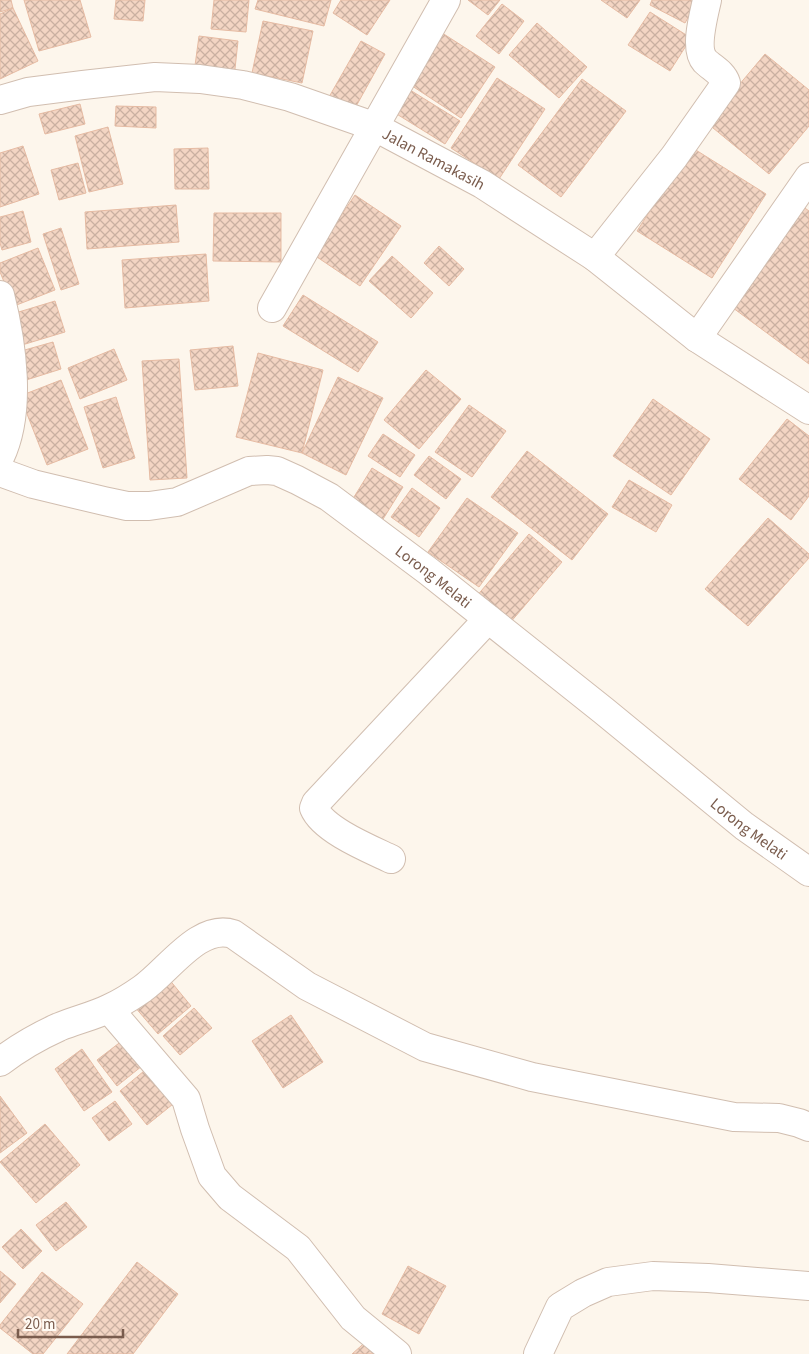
<svg xmlns="http://www.w3.org/2000/svg" width="809" height="1354" font-family="'Source Sans 3',sans-serif">
	<style>
		.building { fill: url(#building-cross-hatch); stroke: #e6bba3 }
		.lines { fill: none; stroke-linecap: round; stroke-linejoin: round }
		.minor-casing { stroke: #d1beb0; stroke-width: 30 }
		.minor { stroke: #fff; stroke-width: 28 }
		.labels { text-anchor: middle; stroke-width: 4; stroke-linejoin: round; paint-order: stroke }
		.street-label { font-size: 16px; fill: #7a5c4d; stroke: #fffaf3 }
	</style>
	<defs>
		<pattern id="building-cross-hatch" width="8" height="8" patternUnits="userSpaceOnUse" patternTransform="scale(1.25)"><rect width="8" height="8" fill="#f3d5c3"/><path d="M0 0l8 8M0 8l8-8" fill="none" stroke="#cab0a1"/></pattern>
	</defs>
	<rect width="100%" height="100%" fill="#fdf6ec"/>
	<g class="building">
		<path d="M0,0H11L13,8L0,12Z"/>
		<path d="M24,0H80L91,37L39,51Z"/>
		<path d="M116,0H145L143,21L114,19Z"/>
		<path d="M214,0H249L246,32L211,29Z"/>
		<path d="M258,0H331L324,26L255,9Z"/>
		<path d="M341,0H390L367,35L333,13Z"/>
		<path d="M468,0H500L488,15Z"/>
		<path d="M601,0H640L627,18Z"/>
		<path d="M652,0H698L685,23L650,5Z"/>
		<path d="M502,4L524,21L499,54L476,36Z"/>
		<path d="M13,8L38,61L0,79V14Z"/>
		<path d="M650,12L691,38L670,71L628,45Z"/>
		<path d="M263,21L313,31L302,83L252,73Z"/>
		<path d="M537,23L587,67L559,98L509,55Z"/>
		<path d="M436,29L495,67L461,118L403,80Z"/>
		<path d="M199,36L238,41L234,78L194,73Z"/>
		<path d="M361,41L385,54L354,110L329,97Z"/>
		<path d="M765,54L809,90V126L769,174L707,123Z"/>
		<path d="M497,78L545,109L499,179L451,148Z"/>
		<path d="M582,79L626,111L561,197L518,165Z"/>
		<path d="M402,85L460,121L445,144L387,108Z"/>
		<path d="M80,104L85,124L45,134L39,114Z"/>
		<path d="M116,106L156,107V128L115,126Z"/>
		<path d="M108,127L123,184L89,192L75,136Z"/>
		<path d="M23,146L39,194L0,207V153Z"/>
		<path d="M691,147L766,194L712,278L637,231Z"/>
		<path d="M208,148L209,189H175L174,149Z"/>
		<path d="M78,163L86,193L59,200L51,170Z"/>
		<path d="M355,195L401,226L360,286L314,255Z"/>
		<path d="M176,205L179,242L87,249L85,212Z"/>
		<path d="M802,206L809,211V364L729,305Z"/>
		<path d="M23,211L31,242L2,250L0,243V217Z"/>
		<path d="M214,213H281V262L213,261Z"/>
		<path d="M61,228L79,284L61,290L43,234Z"/>
		<path d="M439,246L464,269L449,286L424,263Z"/>
		<path d="M38,248L55,290L14,306L0,272V263Z"/>
		<path d="M206,254L209,301L125,308L122,260Z"/>
		<path d="M392,256L433,293L411,318L369,281Z"/>
		<path d="M303,295L378,342L358,372L283,326Z"/>
		<path d="M55,301L65,332L22,345L12,314Z"/>
		<path d="M53,342L61,369L23,381L14,353Z"/>
		<path d="M233,346L238,386L195,390L190,350Z"/>
		<path d="M114,349L127,380L80,399L68,368Z"/>
		<path d="M258,353L323,370L302,453L236,437Z"/>
		<path d="M179,359L187,478L150,480L142,361Z"/>
		<path d="M426,370L461,399L419,449L384,420Z"/>
		<path d="M338,377L383,398L346,475L302,453Z"/>
		<path d="M61,380L88,449L47,465L20,396Z"/>
		<path d="M116,397L135,458L103,468L84,407Z"/>
		<path d="M653,399L710,439L671,495L613,456Z"/>
		<path d="M469,405L506,431L472,477L435,452Z"/>
		<path d="M787,419L809,436V496L791,520L739,479Z"/>
		<path d="M383,434L415,455L400,477L368,456Z"/>
		<path d="M527,451L608,514L572,560L491,497Z"/>
		<path d="M429,456L461,479L446,499L414,475Z"/>
		<path d="M372,468L403,487L380,524L349,505Z"/>
		<path d="M629,480L672,505L656,532L612,507Z"/>
		<path d="M412,488L440,508L419,537L391,517Z"/>
		<path d="M467,498L518,533L479,587L428,552Z"/>
		<path d="M768,518L809,554V558L748,626L705,589Z"/>
		<path d="M529,534L562,562L509,624L476,597Z"/>
		<path d="M168,978L191,1006L158,1034L134,1006Z"/>
		<path d="M194,1008L212,1028L180,1055L163,1036Z"/>
		<path d="M291,1015L323,1062L283,1088L252,1041Z"/>
		<path d="M127,1037L147,1062L117,1086L97,1060Z"/>
		<path d="M82,1049L112,1092L84,1111L55,1069Z"/>
		<path d="M150,1066L178,1100L147,1125L120,1091Z"/>
		<path d="M0,1096L27,1133L0,1153Z"/>
		<path d="M115,1101L132,1124L109,1141L92,1118Z"/>
		<path d="M45,1124L80,1165L36,1203L0,1162Z"/>
		<path d="M66,1202L87,1227L56,1251L36,1225Z"/>
		<path d="M21,1229L42,1251L23,1269L2,1247Z"/>
		<path d="M137,1262L178,1294L133,1354H67Z"/>
		<path d="M408,1266L446,1286L419,1334L382,1314Z"/>
		<path d="M0,1271L16,1284L0,1303Z"/>
		<path d="M42,1272L83,1304L43,1354H33L0,1328V1325Z"/>
		<path d="M370,1338L384,1354H352Z"/>
	</g>
	<g class="lines">
		<g class="minor-casing">
			<g id="minor">
				<path id="s1" d="M0,100L28,92L83,85L155,77L200,79L243,85L290,97L373,126L482,184L595,257L697,338L809,410"/>
				<path d="M595,257L674,157L726,83C723,73 712,68 705,61C694,49 704,14 707,0"/>
				<path d="M0,295C12,343 22,411 0,457"/>
				<path d="M272,308L446,0"/>
				<path d="M697,338L809,177"/>
				<path id="s2" d="M0,472L33,484L104,501L127,506H149L177,502L249,471L267,470L277,471L297,480L329,497L428,571L604,711L744,826L809,872"/>
				<path d="M391,859C370,849 323,830 314,808L316,803L488,619"/>
				<path d="M109,1009L186,1099L195,1129L212,1176L230,1197L298,1248L353,1318L397,1354"/>
				<path d="M0,1062C18,1048 39,1036 59,1027C76,1020 94,1016 110,1008C121,1003 132,996 142,989C168,971 199,923 233,934L307,986L425,1047L532,1077L734,1117L779,1118L799,1123L809,1127"/>
				<path d="M538,1354L560,1307L583,1293L608,1282L653,1276L708,1278L809,1286"/>
			</g>
		</g>
		<use href="#minor" class="minor"/>
	</g>
	<g class="labels">
		<g class="street-label">
			<text dy="6" stroke="none"><textPath href="#s1" startOffset="451">Jalan Ramakasih</textPath></text>
			<text dy="6" stroke="none"><textPath href="#s2" startOffset="478">Lorong Melati</textPath></text>
			<text dy="6" stroke="none"><textPath href="#s2" startOffset="882">Lorong Melati</textPath></text>
		</g>
	</g>
	<path d="M18 1329v8h105v-8" fill="none" stroke="#7a5c4d" stroke-width="2.5"/>
	<text x="25" y="1329" font-size="15" fill="#7a5c4d" stroke="#fffaf3" stroke-width="4" paint-order="stroke">20 m</text>
</svg>
